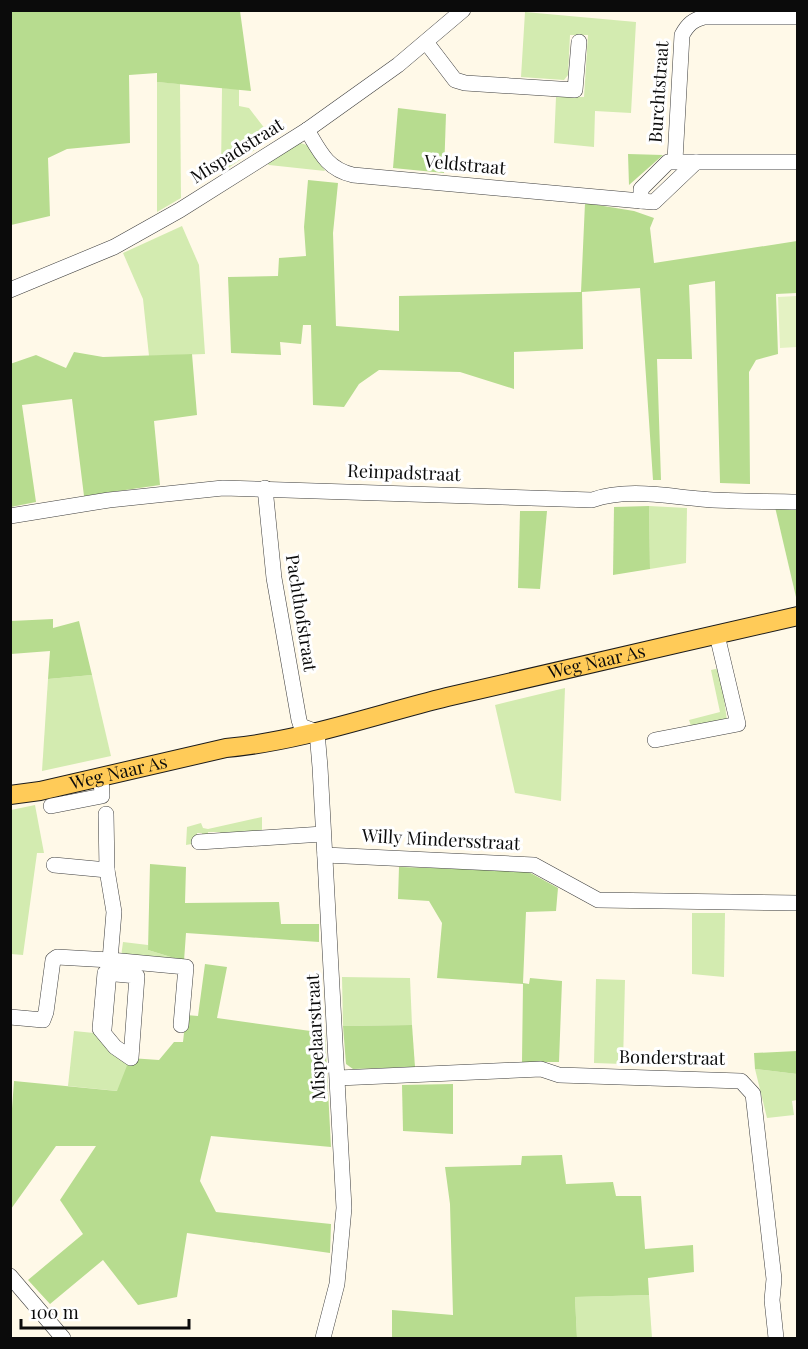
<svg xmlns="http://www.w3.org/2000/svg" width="808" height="1349" font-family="'Playfair Display',serif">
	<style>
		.green { fill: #d3ebb0 }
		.forest { fill: #b7dc8f }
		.pitch { fill: #e4f2c3 }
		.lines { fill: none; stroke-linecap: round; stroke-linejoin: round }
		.minor-casing { stroke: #3e3e3e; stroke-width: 16 }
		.major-casing { stroke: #1c1c1c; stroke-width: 20 }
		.minor { stroke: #fff; stroke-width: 15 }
		.major { stroke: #ffcb58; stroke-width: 18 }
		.labels { text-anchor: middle; stroke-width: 6; stroke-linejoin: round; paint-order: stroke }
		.street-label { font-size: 18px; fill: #0b0b0b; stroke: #fff }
	</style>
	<rect width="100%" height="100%" fill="#fff9e8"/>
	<g class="green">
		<path d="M525,12L636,22L631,113L595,111L594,147L554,143L556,97H584L588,35H570L568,75L564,80L521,77Z"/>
		<path d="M157,82L180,84L181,198L157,212Z"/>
		<path d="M222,88L239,89V106L249,108L272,138L221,173Z"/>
		<path d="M297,142L310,146L325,171L269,165L266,162Z"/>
		<path d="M182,226L199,265L205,354L149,356L143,299L123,253Z"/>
		<path d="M649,506L687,508L686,563L650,569Z"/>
		<path d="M720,668L727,721L691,726L689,720L720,712L711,670Z"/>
		<path d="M92,675L111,756L42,771L48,679Z"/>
		<path d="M565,688L561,801L515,793L495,705Z"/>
		<path d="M35,805L44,853H37L23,955L11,954V810Z"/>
		<path d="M262,817V834L221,836L220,832H208V837H202V833H197V843L186,845L187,827L201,823L203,828L208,829Z"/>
		<path d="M692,913H725L724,977L692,974Z"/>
		<path d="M123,942L148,945V950L184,961L121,957Z"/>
		<path d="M342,977L410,978L412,1025L343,1026Z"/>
		<path d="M596,979L625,980L623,1064L594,1063Z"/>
		<path d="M74,1031L104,1034L131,1058L118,1091L68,1086Z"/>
		<path d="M755,1069L797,1074V1100L792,1101L794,1115L767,1118Z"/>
		<path d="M649,1295L652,1338H577L575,1297Z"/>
	</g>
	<g class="forest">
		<path d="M10,11H240L251,91L157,82V73L129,75L130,143L67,149L48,158L50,216L11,225Z"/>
		<path d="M398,108L446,114L444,173L393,168Z"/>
		<path d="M628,154L663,155L629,185Z"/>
		<path d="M308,180L338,183L333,233L336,326L399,331V296L581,292L585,203L634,211L654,218L650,228L654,263L797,241V293L776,294L778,354L756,360L749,372L750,484L720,483L715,281L689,285L692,359H657L661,480H653L640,288L582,292L583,349L514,352V389L460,372L379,370L359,384L344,407L313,405L311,325H303L301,344L280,342L281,355L231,353L228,277L278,276L279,258L306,256L304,227Z"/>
		<path d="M74,352L103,357L192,354L197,415L154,421L160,485L84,496L72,399L22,405L36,502L11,507L10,364L36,355L66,368Z"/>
		<path d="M649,506L650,569L613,575L614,507Z"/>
		<path d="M775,507L797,510V597H796Z"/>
		<path d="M520,511H547L540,589L518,588Z"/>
		<path d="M53,619V628L79,621L92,675L48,679L50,651L11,654V621Z"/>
		<path d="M150,864L186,867L185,903L279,902L281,924H319V942L186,933L184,961L148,950Z"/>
		<path d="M399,867L527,871L558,888L556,911L526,912L523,983L529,984L530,978L562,981L559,1062H522L523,984L437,978L442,923L429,901L398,899Z"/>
		<path d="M205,964L227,967L217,1018L325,1033L331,1147L211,1136L200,1181L216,1212L331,1224L330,1253L187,1233L177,1297L138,1305L103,1260L50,1304L28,1280L83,1234L60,1200L96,1146H56L11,1209L10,1136L14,1081L117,1091L130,1058L159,1060L174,1042H183L186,1015L198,1016Z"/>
		<path d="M412,1025L415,1067L353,1069L346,1064L343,1026Z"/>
		<path d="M797,1051V1074L755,1069L754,1053Z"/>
		<path d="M453,1084V1134L403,1131L402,1085Z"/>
		<path d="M562,1155L566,1184L613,1182L616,1196H641L645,1249L693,1245L694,1272L648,1278L649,1295L575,1297L577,1338H392V1310L453,1315L450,1204L445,1167L521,1165L522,1156Z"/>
	</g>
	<path class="pitch" d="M797,296V347L780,348L778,297Z"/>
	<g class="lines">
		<g class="minor-casing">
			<g id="minor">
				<path d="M426,42L455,80L465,83L575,90L579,42"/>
				<path d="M307,130C320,152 327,169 353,175L641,201L654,202L696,162"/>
				<path d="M675,160L682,35C688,24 693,20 704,17H798"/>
				<path d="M641,201V189L668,162H798"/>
				<path d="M10,290L114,247L180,210L307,130L398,65L463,10"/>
				<path d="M265,488L274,578L299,720L301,726L317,732L320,767L344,1208L337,1284L323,1338"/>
				<path d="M10,516L109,500L223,488L592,500C627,488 665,496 701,499C733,502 765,501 798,502"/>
				<path d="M655,740L738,724L717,635"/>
				<path d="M51,806L102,796L101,777"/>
				<path d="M106,814L107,870L114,912L110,960L186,967L181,1025"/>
				<path d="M199,842L323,834"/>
				<path d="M325,855L534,865L598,900L798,903"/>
				<path d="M54,865L107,870"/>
				<path d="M105,973L137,976L131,1058L115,1047L100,1029Z"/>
				<path d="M10,1017L43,1020L46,1012L53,960L57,957L110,960L104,1029"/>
				<path d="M338,1078L541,1069L559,1075L741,1081L753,1094L774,1279L772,1300L776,1338"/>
				<path d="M10,1276L63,1338"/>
			</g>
		</g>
		<g class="major-casing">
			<g id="major">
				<path id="s1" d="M10,795L40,791L226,748C302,741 374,715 447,697C564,669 681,643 798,616"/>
			</g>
		</g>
		<use href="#minor" class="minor"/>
		<use href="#major" class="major"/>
	</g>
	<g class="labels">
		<g class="street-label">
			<text transform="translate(659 92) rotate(-86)" y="6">Burchtstraat</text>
			<text transform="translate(237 151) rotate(-32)" y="6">Mispadstraat</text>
			<text transform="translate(465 165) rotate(5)" y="6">Veldstraat</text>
			<text transform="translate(404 473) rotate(2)" y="6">Reinpadstraat</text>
			<text transform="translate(301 613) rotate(81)" y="6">Pachthofstraat</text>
			<text dy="6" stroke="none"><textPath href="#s1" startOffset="602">Weg Naar As</textPath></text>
			<text dy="6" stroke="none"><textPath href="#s1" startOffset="111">Weg Naar As</textPath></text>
			<text transform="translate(441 840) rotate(3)" y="6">Willy Mindersstraat</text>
			<text transform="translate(316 1037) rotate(-93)" y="6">Mispelaarstraat</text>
			<text transform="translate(672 1058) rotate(1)" y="6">Bonderstraat</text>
		</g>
	</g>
	<rect width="808" height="1349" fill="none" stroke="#0b0b0b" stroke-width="24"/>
	<path d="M21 1319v9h168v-9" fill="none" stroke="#0b0b0b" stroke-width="3"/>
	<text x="30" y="1319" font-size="18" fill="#0b0b0b" stroke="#ffffff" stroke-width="4.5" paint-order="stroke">100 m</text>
</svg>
